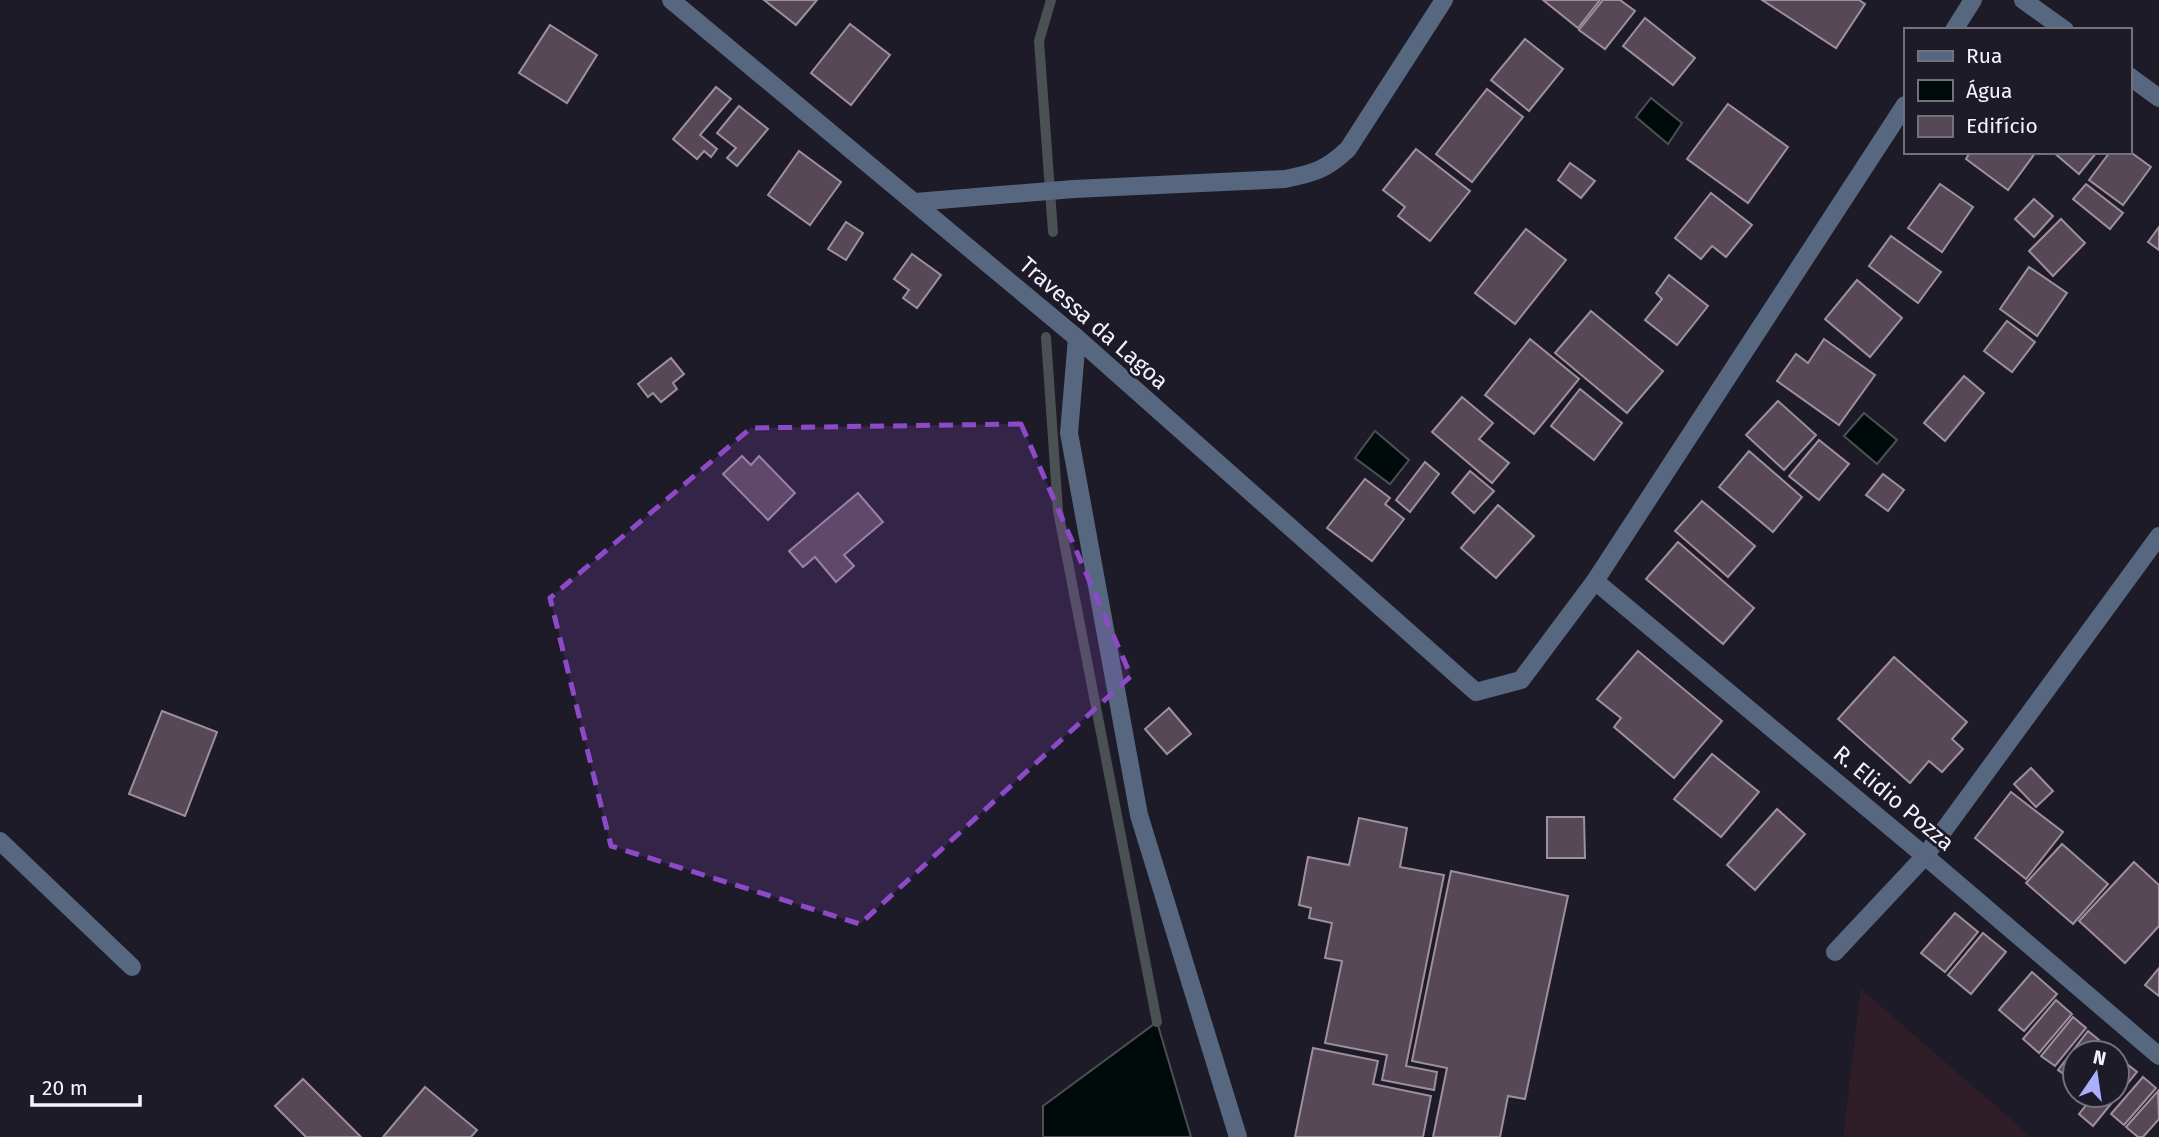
<svg xmlns="http://www.w3.org/2000/svg" width="2159" height="1137" font-family="'Fira Sans',sans-serif">
	<style>
		.industrial { fill: #2f1e28 }
		.water { fill: #010a0a; stroke: #4a5053; stroke-width: 2 }
		.lines { fill: none; stroke-linecap: round; stroke-linejoin: round }
		.stream { stroke: #4a5053; stroke-width: 10 }
		.building { fill: #564854; stroke: #9f8f9c; stroke-width: 2 }
		.service { stroke: #57677f; stroke-width: 18 }
		.minor { stroke: #57677f; stroke-width: 18 }
		.marked { fill: #8d4ac8; fill-opacity: 0.2; stroke: #8d4ac8; stroke-width: 5; stroke-dasharray: 14 9; stroke-linejoin: round }
		.labels { text-anchor: middle; stroke-width: 6; stroke-linejoin: round; paint-order: stroke }
		.street-label { font-size: 23px; fill: #f4f3fd; stroke: #1e1b29 }
	</style>
	<rect width="100%" height="100%" fill="#1e1b29"/>
	<path class="industrial" d="M1861,989L2031,1137H1843Z"/>
	<g class="water">
		<path d="M1651,98L1682,123L1668,144L1636,117Z"/>
		<path d="M1864,413L1897,440L1877,464L1844,436Z"/>
		<path d="M1375,431L1409,460L1390,484L1355,458Z"/>
		<path d="M1157,1022L1191,1137H1043V1106Z"/>
	</g>
	<g class="lines">
		<g class="stream">
			<path d="M1051,0L1039,41L1053,232"/>
			<path d="M1046,337L1058,511L1157,1022"/>
		</g>
	</g>
	<g class="building">
		<path d="M764,0H817L796,25Z"/>
		<path d="M1543,0H1600L1578,28Z"/>
		<path d="M1603,0H1620L1635,11L1605,49L1579,30Z"/>
		<path d="M1762,0H1859L1865,4L1836,48Z"/>
		<path d="M1645,18L1695,58L1673,85L1623,46Z"/>
		<path d="M850,24L890,55L851,105L811,73Z"/>
		<path d="M550,25L597,55L567,103L519,73Z"/>
		<path d="M1525,39L1563,69L1529,111L1491,80Z"/>
		<path d="M716,87L731,99L700,135L717,149L711,157L704,151L697,159L673,139Z"/>
		<path d="M1487,89L1523,117L1472,182L1436,154Z"/>
		<path d="M1728,104L1788,147L1748,203L1687,159Z"/>
		<path d="M739,106L768,129L737,166L727,158L736,148L717,133Z"/>
		<path d="M1416,149L1470,191L1430,241L1398,216L1405,207L1383,190Z"/>
		<path d="M799,151L841,182L810,225L768,195Z"/>
		<path d="M2129,151L2151,167L2123,205L2089,180L2110,152Z"/>
		<path d="M1970,152H2036L2008,190L1966,159Z"/>
		<path d="M2053,152H2097L2079,174Z"/>
		<path d="M1570,163L1595,181L1581,198L1558,180Z"/>
		<path d="M1940,184L1973,207L1942,252L1908,228Z"/>
		<path d="M2086,184L2123,213L2110,229L2073,199Z"/>
		<path d="M1711,193L1752,225L1726,257L1712,246L1701,259L1675,238Z"/>
		<path d="M2034,199L2053,216L2034,237L2015,219Z"/>
		<path d="M2061,219L2085,243L2053,276L2029,251Z"/>
		<path d="M846,222L863,233L846,260L828,249Z"/>
		<path d="M2159,227V250L2148,242Z"/>
		<path d="M1526,229L1566,260L1515,324L1475,293Z"/>
		<path d="M1891,236L1941,272L1918,303L1869,266Z"/>
		<path d="M912,254L941,275L917,308L903,298L909,290L894,279Z"/>
		<path d="M2029,267L2067,293L2037,336L2000,309Z"/>
		<path d="M1669,275L1708,306L1677,345L1645,320L1662,299L1656,293Z"/>
		<path d="M1857,280L1902,318L1870,357L1825,319Z"/>
		<path d="M1591,311L1663,371L1627,413L1555,353Z"/>
		<path d="M2007,321L2035,342L2012,372L1984,351Z"/>
		<path d="M1530,339L1579,379L1534,434L1485,395Z"/>
		<path d="M1824,339L1875,375L1839,425L1777,381L1796,354L1808,363Z"/>
		<path d="M671,358L684,374L673,383L677,389L661,402L653,393L648,397L638,384Z"/>
		<path d="M1964,376L1984,393L1945,441L1924,423Z"/>
		<path d="M1580,389L1622,423L1594,460L1551,426Z"/>
		<path d="M1462,397L1493,423L1479,439L1509,463L1492,483L1432,432Z"/>
		<path d="M1778,401L1816,435L1784,470L1746,435Z"/>
		<path d="M1819,440L1849,464L1819,500L1789,476Z"/>
		<path d="M1749,451L1802,497L1773,532L1719,487Z"/>
		<path d="M742,456L751,465L759,456L795,493L768,520L723,474Z"/>
		<path d="M1425,462L1439,474L1410,512L1396,500Z"/>
		<path d="M1470,471L1494,491L1474,513L1452,493Z"/>
		<path d="M1883,474L1904,490L1888,511L1866,495Z"/>
		<path d="M1365,479L1390,498L1385,504L1404,519L1372,561L1327,528Z"/>
		<path d="M858,493L883,522L844,555L854,566L836,582L815,557L803,567L789,551Z"/>
		<path d="M1702,501L1755,546L1728,577L1675,531Z"/>
		<path d="M1498,505L1534,536L1496,578L1461,548Z"/>
		<path d="M1678,542L1754,608L1723,644L1646,579Z"/>
		<path d="M1638,651L1722,721L1674,778L1614,727L1621,718L1597,699Z"/>
		<path d="M1894,657L1967,722L1952,739L1963,749L1942,772L1929,761L1910,783L1838,719Z"/>
		<path d="M1169,708L1191,734L1167,754L1145,729Z"/>
		<path d="M162,711L217,732L185,816L129,794Z"/>
		<path d="M1712,754L1759,792L1721,837L1674,799Z"/>
		<path d="M2031,768L2053,791L2036,807L2014,784Z"/>
		<path d="M2011,792L2063,832L2026,879L1975,838Z"/>
		<path d="M1777,809L1805,834L1755,890L1727,865Z"/>
		<path d="M1547,817H1584L1585,858H1547Z"/>
		<path d="M1359,818L1407,828L1400,867L1444,875L1406,1066L1437,1072L1434,1090L1382,1080L1387,1055L1325,1043L1342,961L1325,958L1332,923L1309,918L1311,908L1299,905L1308,857L1349,865Z"/>
		<path d="M2062,844L2108,884L2073,924L2026,883Z"/>
		<path d="M2134,862L2159,885V926L2125,963L2079,921Z"/>
		<path d="M1451,871L1568,896L1525,1099L1508,1096L1500,1137H1433L1447,1068L1412,1061Z"/>
		<path d="M1955,913L1978,932L1945,972L1921,953Z"/>
		<path d="M1983,933L2006,952L1971,994L1948,975Z"/>
		<path d="M2159,968V996L2145,985Z"/>
		<path d="M2032,972L2057,994L2024,1031L1999,1010Z"/>
		<path d="M2056,1000L2072,1014L2039,1053L2023,1039Z"/>
		<path d="M2073,1017L2086,1028L2055,1066L2041,1056Z"/>
		<path d="M2088,1031L2099,1040L2089,1053H2075V1071L2069,1078L2058,1070Z"/>
		<path d="M1313,1048L1378,1061L1373,1084L1431,1096L1423,1137H1295Z"/>
		<path d="M2122,1060L2137,1072L2093,1126L2079,1114L2094,1095H2117V1067Z"/>
		<path d="M2143,1077L2156,1088L2124,1125L2111,1114Z"/>
		<path d="M303,1079L361,1137H306L275,1106Z"/>
		<path d="M425,1087L477,1130L471,1137H383Z"/>
		<path d="M2158,1091L2159,1119L2143,1137H2138L2126,1127Z"/>
	</g>
	<g class="lines">
		<path class="service" d="M0,841L132,967"/>
		<g class="minor">
			<path d="M671,0L1077,338L1476,692L1521,680L1595,581L1905,105"/>
			<path d="M2023,0L2065,30"/>
			<path d="M1954,30L1973,0"/>
			<path d="M2129,76L2159,98"/>
			<path d="M915,202L1074,189L1285,179C1314,173 1326,170 1348,149L1444,0"/>
			<path d="M1077,338L1069,433L1139,815L1238,1137"/>
			<path d="M1595,581L1925,856L2159,1056"/>
			<path d="M1835,952L1925,856L2159,536"/>
		</g>
	</g>
	<path class="marked" d="M1021,424L1131,676L860,924L611,846L550,598L751,428Z"/>
	<g class="labels">
		<g class="street-label">
			<text transform="translate(1094 323) rotate(41)" y="8">Travessa da Lagoa</text>
			<text transform="translate(1894 798) rotate(40)" y="8">R. Elidio Pozza</text>
		</g>
	</g>
	<rect x="1904" y="28" width="228" height="126" fill="#1e1b29" stroke="#74717e" stroke-width="2"/>
	<rect x="1918" y="51" width="35" height="10" fill="#57677f" stroke="#74717e" stroke-width="2"/>
	<text x="1966" y="63" font-size="21" fill="#f4f3fd">Rua</text>
	<rect x="1918" y="80" width="35" height="21" fill="#010a0a" stroke="#74717e" stroke-width="2"/>
	<text x="1966" y="98" font-size="21" fill="#f4f3fd">Água</text>
	<rect x="1918" y="116" width="35" height="21" fill="#564854" stroke="#74717e" stroke-width="2"/>
	<text x="1966" y="133" font-size="21" fill="#f4f3fd">Edifício</text>
	<g transform="translate(2096 1074) rotate(13)"><circle r="33" fill="#1e1b29" stroke="#74717e" stroke-width="2"/>
	<path d="M0-5L12 26L0 18L-12 26Z" fill="#aaaffb"/>
	<text y="-10" font-size="19" font-weight="bold" text-anchor="middle" fill="#f4f3fd">N</text>
	</g>
	<path d="M32 1095v10h108v-10" fill="none" stroke="#f4f3fd" stroke-width="3.5"/>
	<text x="42" y="1095" font-size="21" fill="#f4f3fd" stroke="#1e1b29" stroke-width="5" paint-order="stroke">20 m</text>
</svg>
